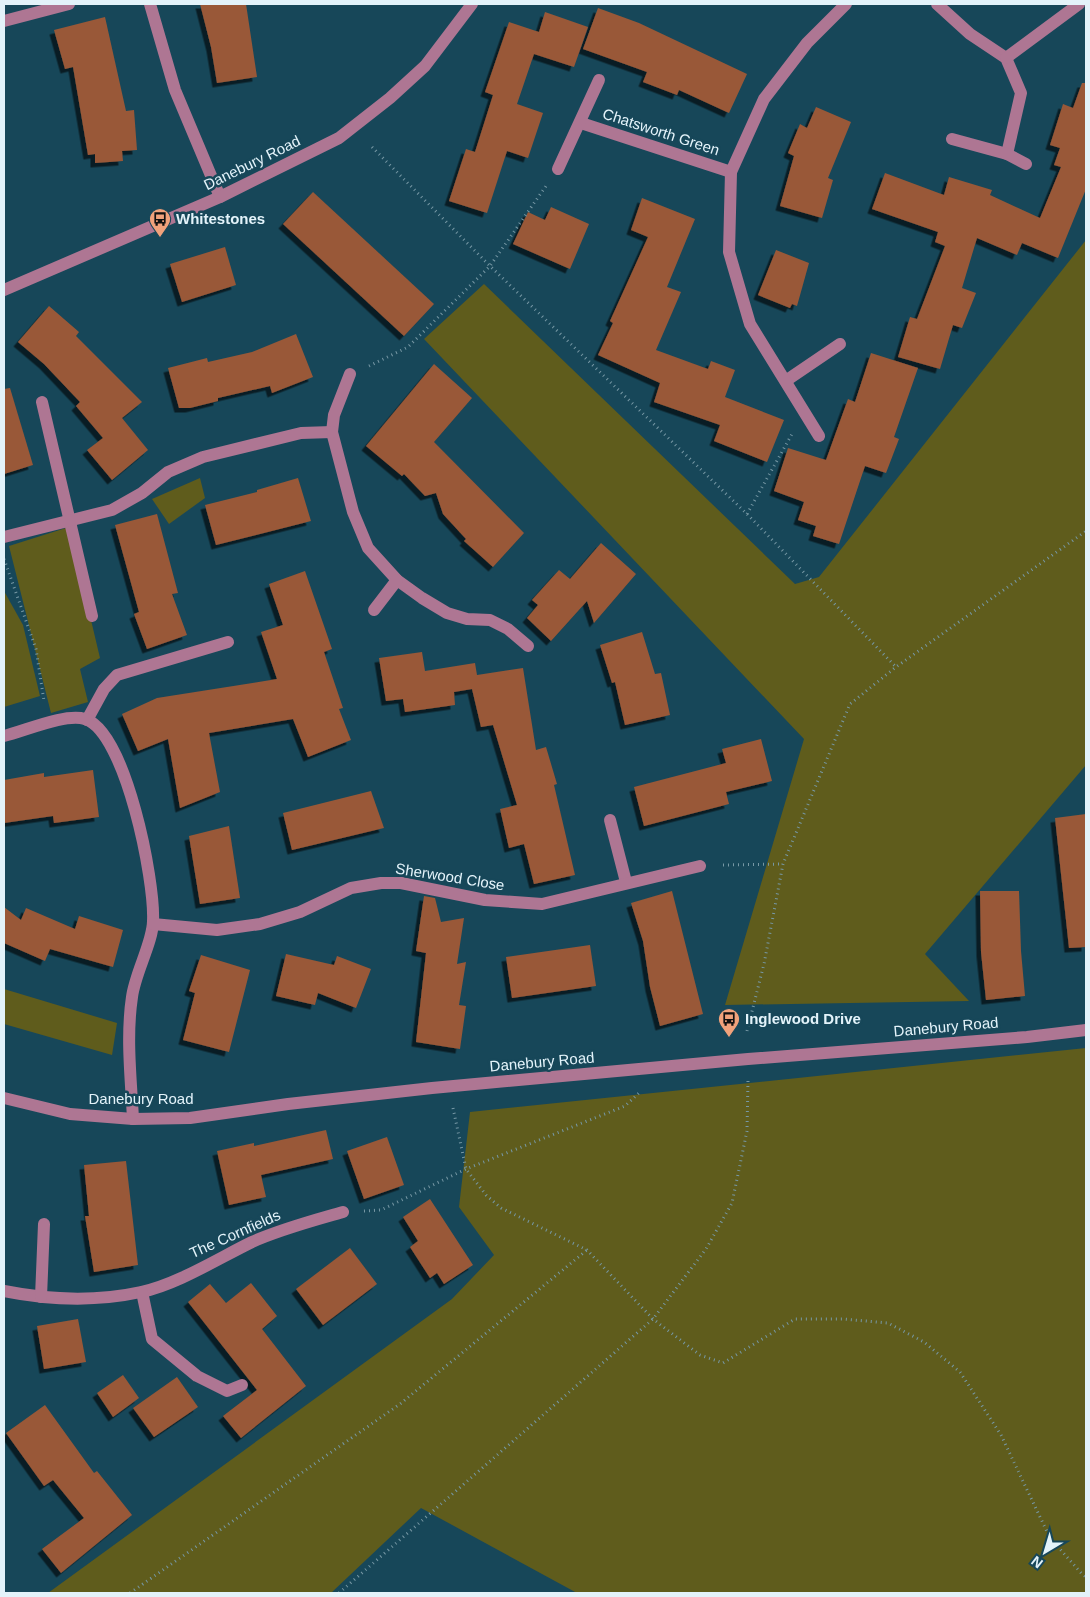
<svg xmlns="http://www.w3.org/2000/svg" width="1090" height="1597" font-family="Arial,sans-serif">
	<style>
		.green { fill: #5f5c1c }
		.building { fill: #995837; filter: url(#shadow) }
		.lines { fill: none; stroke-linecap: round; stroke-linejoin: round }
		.path { stroke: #7798a5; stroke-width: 3; stroke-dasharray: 1 4; stroke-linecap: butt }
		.minor { stroke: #ae7693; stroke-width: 12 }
		.labels { text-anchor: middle; stroke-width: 5; stroke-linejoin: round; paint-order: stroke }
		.street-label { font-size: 15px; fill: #e3f3fa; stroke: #174759 }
		.poi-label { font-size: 15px; font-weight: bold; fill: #e3f3fa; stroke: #174759; text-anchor: start }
	</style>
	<defs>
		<filter id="shadow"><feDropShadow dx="-4.5" dy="4.5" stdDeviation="0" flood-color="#0009"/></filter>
	</defs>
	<rect width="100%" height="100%" fill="#174759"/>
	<g class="green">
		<path d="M1086,240V765L925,954L969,1001L725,1005L804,739L424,339L484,284L795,584L819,577Z"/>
		<path d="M200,478L205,498L169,524L152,499Z"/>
		<path d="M69,527L100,658L80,669L88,702L51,713L9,546Z"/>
		<path d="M4,591L23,625L40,696L4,707Z"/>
		<path d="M4,989L117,1023L112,1055L4,1024Z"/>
		<path d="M1086,1048V1593H577L421,1508L331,1593H48L452,1299L494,1255L459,1207L470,1112Z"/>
	</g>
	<g class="building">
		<path d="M200,4H246L257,77L217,83L211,47Z"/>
		<path d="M598,8L639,23L747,74L729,113L679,90L677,95L643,82L647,72L583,49Z"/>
		<path d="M545,12L588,27L574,67L534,54L517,104L543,113L528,158L507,151L487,213L449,201L466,149L475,152L493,95L485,92L509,22L539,32Z"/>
		<path d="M105,17L126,111L134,110L137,150L122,151L123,161L95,163V154L88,155L73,67L65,69L54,30Z"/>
		<path d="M1082,83H1086V189L1058,258L1022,243L1017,255L977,238L962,288L976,293L962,328L953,325L940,369L898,357L910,317L917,319L945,246L935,242L938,232L872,209L885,173L944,195L949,177L992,190L990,195L1040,218L1061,167L1054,165L1060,148L1050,145L1063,104L1073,108Z"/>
		<path d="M816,107L851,122L828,178L833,180L822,218L780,206L794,156L788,153L800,124L807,128Z"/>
		<path d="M313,192L434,304L404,336L283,224Z"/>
		<path d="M642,198L695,219L667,287L681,292L656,350L708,369L711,361L735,370L725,397L784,420L767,462L714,441L720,425L654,402L660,383L598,355L613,323L610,321L648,237L631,230Z"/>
		<path d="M551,207L589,224L570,269L513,244L528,212L545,220Z"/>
		<path d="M225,247L236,285L182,302L170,264Z"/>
		<path d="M776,250L809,263L797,306L792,304L790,308L758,295Z"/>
		<path d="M49,306L79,332L76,336L142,402L122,418L148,450L112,480L87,450L103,438L76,406L80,402L44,364L18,342Z"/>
		<path d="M296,334L313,377L272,393L270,386L218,398V401L190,408H179L168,368L207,358L208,362L252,352Z"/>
		<path d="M871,353L918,368L894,437L899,439L886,473L865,466L839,544L813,536L816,526L798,520L804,502L774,491L788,448L826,460L848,399L855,402Z"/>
		<path d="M434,364L472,398L434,442L524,533L493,567L464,541L466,539L443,514L436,493L425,496L404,474L402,476L366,446Z"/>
		<path d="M10,388L33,465L4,474V389Z"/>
		<path d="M298,478L311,521L216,545L205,505L257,492V490Z"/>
		<path d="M157,514L178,593L172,594L187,635L147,649L134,614L139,612L115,525Z"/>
		<path d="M601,543L636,574L594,623L587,601L551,641L527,618L538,605L532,600L559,570L570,579Z"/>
		<path d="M305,571L332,649L324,652L343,708L339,709L351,740L308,757L293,719L209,733L220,792L180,808L168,739L138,751L122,714L157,698L277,679L261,632L283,625L269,584Z"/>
		<path d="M642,632L655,674L661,673L670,715L625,725L615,682L612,683L600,645Z"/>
		<path d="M422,652L425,671L475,663L477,675L523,668L536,750L546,747L557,784L554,785L575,875L534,884L524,844L509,848L500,809L517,805L493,725L481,727L472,689L454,692L455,705L405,712L403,699L386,701L379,658Z"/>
		<path d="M761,739L772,781L726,792L729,804L644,826L634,787L726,763L722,749Z"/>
		<path d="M93,770L99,817L54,823L53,816L4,823V780L44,773V777Z"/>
		<path d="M371,791L384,828L292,850L283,813Z"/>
		<path d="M1086,814V947L1069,948L1055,818Z"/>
		<path d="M229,826L240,898L200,904L189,836Z"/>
		<path d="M672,891L703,1014L660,1026L650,987L643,941L631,903Z"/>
		<path d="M980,891H1019L1021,951L1025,996L986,1000L981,952Z"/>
		<path d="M424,896L435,898L441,922L464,918L457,964L466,962L459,1005L466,1006L460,1049L416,1042L426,953L416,951Z"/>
		<path d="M4,907L21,920L26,908L75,929L79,916L123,930L113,967L50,949L45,961L4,943Z"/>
		<path d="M590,945L596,986L512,998L506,957Z"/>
		<path d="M286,954L334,965L337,956L371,969L356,1008L318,993L315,1005L276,996Z"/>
		<path d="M201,955L250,970L229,1052L183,1040L195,993L189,991Z"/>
		<path d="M326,1130L333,1159L261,1175L266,1197L229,1205L217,1151L254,1143V1146Z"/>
		<path d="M387,1137L404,1185L364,1199L347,1151Z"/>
		<path d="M126,1161L138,1265L94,1272L85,1216H89L84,1165Z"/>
		<path d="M430,1199L473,1265L444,1284L437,1273L430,1278L410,1247L418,1241L403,1217Z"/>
		<path d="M350,1248L377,1284L323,1325L296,1289Z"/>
		<path d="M251,1283L277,1316L262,1329L306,1386L241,1438L223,1416L257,1390L188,1302L210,1284L226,1303Z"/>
		<path d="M78,1319L86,1362L44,1369L37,1326Z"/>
		<path d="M123,1375L139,1398L113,1417L97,1393Z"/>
		<path d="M177,1377L198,1407L154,1437L133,1408Z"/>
		<path d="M45,1405L94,1473L97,1471L132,1515L61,1573L42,1549L84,1518L53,1480L44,1486L6,1433Z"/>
	</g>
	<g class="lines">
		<g class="path">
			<path d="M372,147L490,266L747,514L896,667"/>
			<path d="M369,366L408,347L490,266L546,186"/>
			<path d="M747,514L792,434"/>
			<path d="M4,559L36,649L44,701"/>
			<path d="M723,865L783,864"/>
			<path d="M747,1031L764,964L783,864L850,704L896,667L1086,531"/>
			<path d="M453,1108L466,1169L486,1195L501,1208L587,1250L653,1319L700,1355L723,1363L795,1319H843L888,1323L924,1342L960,1372L1001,1435L1050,1538L1082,1574L1086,1577"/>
			<path d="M364,1211L381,1210L466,1169L625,1106L640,1092"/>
			<path d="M130,1593L400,1404L587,1250"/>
			<path d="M339,1593L653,1319L706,1249L732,1203L747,1131L748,1080"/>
		</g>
		<g class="minor">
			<path d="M150,4L175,90L220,197"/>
			<path d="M937,4L970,34L1006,58L1021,93L1007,154"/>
			<path d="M4,21L69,4"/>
			<path d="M1006,58L1079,4"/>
			<path d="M581,123L731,172"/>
			<path d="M952,139L1007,154L1026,164"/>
			<path d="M558,169L599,80"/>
			<path d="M4,290L220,197L339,138L390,98L425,66L472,4"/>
			<path d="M350,374L334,415L332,432L353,512L368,548L397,580L422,598L447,613L467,619L490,620L508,629L528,646"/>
			<path d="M787,380L840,344"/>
			<path d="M42,402L92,616"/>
			<path d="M819,436L750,324L729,252L731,172L764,99L807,43L846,4"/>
			<path d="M4,537L112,510L142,493L168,472L203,457L301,433L332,432"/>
			<path d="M374,610L397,580"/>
			<path d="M87,720L104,689L117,675L228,642"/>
			<path d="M4,736C25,731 65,713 85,719C126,732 155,881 153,921C153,942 135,973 132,997C126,1037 131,1079 133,1119"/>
			<path d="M610,820L626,882"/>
			<path d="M153,924L217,930L260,924L300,912L351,888L381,883H401L485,900L542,904L700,866"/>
			<path d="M4,1098L70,1114L133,1119L190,1118L288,1104L432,1088L748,1059L1027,1037L1086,1030"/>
			<path d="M4,1291C49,1300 95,1302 141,1292C176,1285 219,1258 252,1242C281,1229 312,1221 343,1212"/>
			<path d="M142,1292L152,1339L197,1376L227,1391L242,1385"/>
			<path d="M41,1297L44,1224"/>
		</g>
	</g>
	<defs>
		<g id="bus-pin" transform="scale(1.125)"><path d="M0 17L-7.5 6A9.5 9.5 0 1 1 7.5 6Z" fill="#f1a27b" stroke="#174759"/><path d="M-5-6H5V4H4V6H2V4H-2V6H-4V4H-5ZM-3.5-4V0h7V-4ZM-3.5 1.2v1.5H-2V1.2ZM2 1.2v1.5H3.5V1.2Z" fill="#111"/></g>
	</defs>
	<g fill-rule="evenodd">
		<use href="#bus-pin" x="160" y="219"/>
		<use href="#bus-pin" x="729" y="1019"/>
	</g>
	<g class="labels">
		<g class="street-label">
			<text transform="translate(661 132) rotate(18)" y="5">Chatsworth Green</text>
			<text transform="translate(252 163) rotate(-26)" y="5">Danebury Road</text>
			<text transform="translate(450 877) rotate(9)" y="5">Sherwood Close</text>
			<text transform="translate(946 1027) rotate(-5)" y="5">Danebury Road</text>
			<text transform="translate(542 1062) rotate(-5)" y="5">Danebury Road</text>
			<text x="141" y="1104">Danebury Road</text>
			<text transform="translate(235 1234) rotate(-24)" y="5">The Cornfields</text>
		</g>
		<g class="poi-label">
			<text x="176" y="224">Whitestones</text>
			<text x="745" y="1024">Inglewood Drive</text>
		</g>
	</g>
	<rect width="1090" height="1597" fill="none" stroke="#e3f3fa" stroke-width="10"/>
	<g transform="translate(1045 1552) rotate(218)" stroke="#174759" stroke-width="4" paint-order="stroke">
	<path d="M0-4L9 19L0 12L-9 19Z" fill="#e3f3fa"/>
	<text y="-8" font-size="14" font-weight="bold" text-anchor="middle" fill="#e3f3fa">N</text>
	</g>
</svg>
